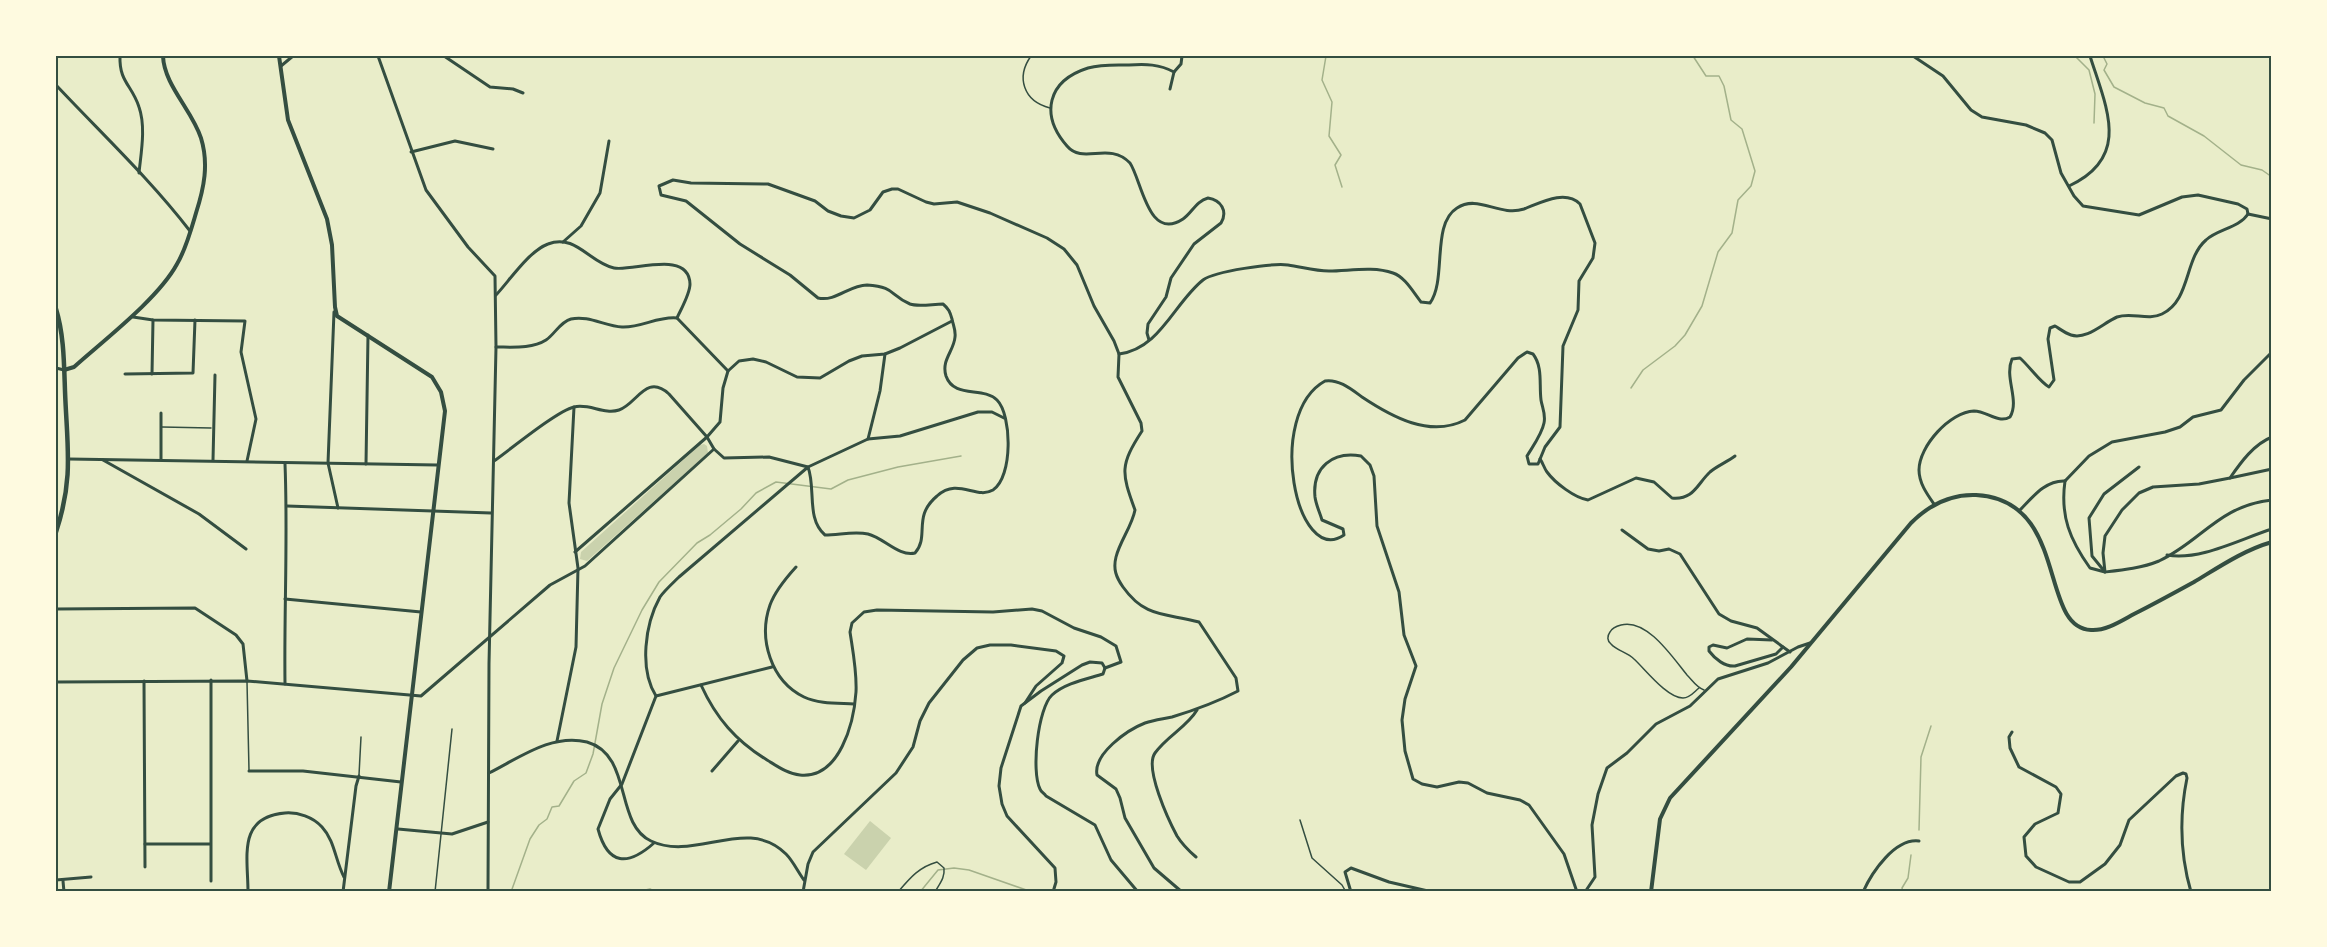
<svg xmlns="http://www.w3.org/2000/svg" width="2327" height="947" font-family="Commissioner,sans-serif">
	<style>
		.green { fill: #cad2ad }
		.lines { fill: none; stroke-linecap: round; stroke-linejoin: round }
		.stream { stroke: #a3b18a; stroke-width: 1.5 }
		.service { stroke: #344e41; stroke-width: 1.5 }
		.minor { stroke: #344e41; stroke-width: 3 }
		.tertiary { stroke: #344e41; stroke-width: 4 }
		.secondary { stroke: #344e41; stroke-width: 4 }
		.primary { stroke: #344e41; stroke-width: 4.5 }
		.neatline { fill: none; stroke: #344e41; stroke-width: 2 }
	</style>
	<rect width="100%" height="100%" fill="#e9edc9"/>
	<g class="green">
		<path d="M704,444L707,446L708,453L587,561L580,559L581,552L700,445Z"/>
		<path d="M870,821L891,838L866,870L844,854Z"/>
	</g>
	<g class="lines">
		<g class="stream">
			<path d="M1326,56L1322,80L1332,102L1329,136L1341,155L1335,165L1342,187"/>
			<path d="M2075,56L2089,70L2095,94L2094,123"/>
			<path d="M2103,56L2107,64L2104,70L2114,87L2145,103L2164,108L2168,116L2204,136L2241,165L2262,170L2272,177"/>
			<path d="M1631,388L1643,370L1675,346L1685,335L1702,306L1718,252L1732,233L1738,200L1751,186L1755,171L1742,129L1731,120L1724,86L1719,76H1706L1693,56"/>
			<path d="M1919,830L1921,757L1931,726"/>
			<path d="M511,892L530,839L539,825L547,819L552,807L559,806L574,781L586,773L593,754L602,704L614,668L642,610L659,582L697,543L710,535L741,509L756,493L776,482L831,489L848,480L898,467L961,456"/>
			<path d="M636,892L650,889L656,892"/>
			<path d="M920,892L938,870L954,868L969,870L1032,892"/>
			<path d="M1903,892L1902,888L1908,878L1911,855"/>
		</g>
		<g class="service">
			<path d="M1031,56C1016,77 1023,101 1050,108"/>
			<path d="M162,427L211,428"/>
			<path d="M247,682L249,770"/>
			<path d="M1699,688C1694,692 1690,698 1683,698C1667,698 1645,669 1634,659C1627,652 1617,651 1611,644C1607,641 1607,636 1610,632C1612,628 1617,626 1621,625C1647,618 1673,658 1687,675C1693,681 1696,687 1704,690"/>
			<path d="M359,775L361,737"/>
			<path d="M1300,820L1312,858L1342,885L1346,892"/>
			<path d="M435,892L452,729"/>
			<path d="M898,892C910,878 919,867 937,862L944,868C945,878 940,883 935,892"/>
		</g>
		<g class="minor">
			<path d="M120,56C119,82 132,85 139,107C146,127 141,153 139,173"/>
			<path d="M378,56L426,190L468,247L495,276L496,347L489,664L488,892"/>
			<path d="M444,56L490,87L513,89L523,93"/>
			<path d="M1913,56L1943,76L1971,110L1982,117L2026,125L2045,133L2052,140L2061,173L2074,196L2083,206L2139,215L2182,197L2198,195L2238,204L2247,209L2248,214"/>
			<path d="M281,66L293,56"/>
			<path d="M1174,72L1181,64L1182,56"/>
			<path d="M56,85C101,133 150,179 190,231"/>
			<path d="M411,152L455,141L493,149"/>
			<path d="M2069,186C2132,157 2106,107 2090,56"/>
			<path d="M2248,214L2272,219"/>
			<path d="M563,242L581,226L600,193L609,141"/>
			<path d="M496,295C510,280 529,251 548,244C575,233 590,263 614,268C632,272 689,249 690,284C690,294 681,309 677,318"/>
			<path d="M334,312L328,463L338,508"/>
			<path d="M133,317L153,320L245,321L241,352L256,419L247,461"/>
			<path d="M1149,340L1147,333L1148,324L1166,297L1171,278L1194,244L1221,223C1228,211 1221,200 1208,198C1196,201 1192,213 1183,219C1148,242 1142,181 1130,163C1109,141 1083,165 1067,146C1040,115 1047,81 1088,68C1102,64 1116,65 1129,65C1146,64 1159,64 1174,72L1170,89"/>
			<path d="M496,347C512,347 532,349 546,340C555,334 560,322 571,319C588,315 605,326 622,327C641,328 658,316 677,318L728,371"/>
			<path d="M1119,354C1160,349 1174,303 1203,280C1215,271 1273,263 1288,265C1302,267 1315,271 1329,271C1349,271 1373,266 1393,273C1405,277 1413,292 1421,302L1430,303C1447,280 1431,224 1457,208C1478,194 1499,217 1524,209C1540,203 1565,189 1580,204L1595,243L1593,258L1579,281L1578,310L1563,346L1560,427L1545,447L1538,464H1529L1527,456C1533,446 1542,434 1544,423C1546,414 1542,407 1541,400C1539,384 1543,367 1533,354L1527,352L1518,358L1465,420C1430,438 1392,417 1362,397C1351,389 1339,379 1325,381C1265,414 1296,568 1344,535L1343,529L1322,520C1320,513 1316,505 1315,497C1312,467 1333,451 1361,456L1370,465L1374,476L1377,526L1399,592L1404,635L1416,666L1405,699L1402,720L1405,751L1413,779L1422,784L1437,787L1459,782L1468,783L1487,793L1520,800L1529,805L1564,854L1577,892"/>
			<path d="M56,368L64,370"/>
			<path d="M125,374L193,373L195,320"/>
			<path d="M152,374L153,320"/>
			<path d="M161,413V459"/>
			<path d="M868,439L880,391L885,354"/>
			<path d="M69,459L437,465"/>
			<path d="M1540,459C1543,463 1544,468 1547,472C1555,483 1575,498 1588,500L1636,478L1654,482L1672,498C1694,500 1697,484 1710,472C1717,466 1727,462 1735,456"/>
			<path d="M103,460L199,514L246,549"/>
			<path d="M213,460L215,375"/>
			<path d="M494,461C511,449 557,411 574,407C589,403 604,415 619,410C637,404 646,373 669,394L707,437L714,449L724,458L769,457L808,467L868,439L900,436L978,412H992L1004,418"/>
			<path d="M285,464C288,537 284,610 285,684"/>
			<path d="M366,464L368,335"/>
			<path d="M2139,467L2104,494L2089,518L2092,556L2105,572C2123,570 2142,568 2159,561C2202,541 2218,506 2272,500"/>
			<path d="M2230,478L2272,469"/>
			<path d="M2065,481C2060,516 2070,540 2090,568L2105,572L2103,553L2105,536L2122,510L2139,493L2153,487L2199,484L2230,478C2241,462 2254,444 2272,437"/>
			<path d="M2065,481L2089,456L2112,442L2165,432L2180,427L2193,417L2221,410L2244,380L2272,352"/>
			<path d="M1934,504C1927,494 1919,483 1919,470C1919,446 1950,412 1974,411C1987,411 1998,424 2010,417C2020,400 2004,378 2012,359L2020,358C2030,367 2040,382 2049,387L2054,380L2048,339L2050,328L2055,326C2060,329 2065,333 2071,335C2087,340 2103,323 2117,317C2132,312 2148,321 2162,314C2191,300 2184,259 2206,240C2218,229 2239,228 2248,214"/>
			<path d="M287,506L491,513"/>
			<path d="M2019,511C2032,498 2045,480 2065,481"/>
			<path d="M1622,530L1648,549L1659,551L1669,549L1680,554L1719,614L1731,621L1757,628L1790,652"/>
			<path d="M575,552L707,437L720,422L723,388L728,371L739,361L753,359L766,362L797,377L820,378L849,361L862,356L885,354L900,348L952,321"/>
			<path d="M2167,555C2200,561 2240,539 2272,529"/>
			<path d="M796,567C786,578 775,591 770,605C758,639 771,681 804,697C819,704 838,703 854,704"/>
			<path d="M285,599L421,612"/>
			<path d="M56,609L195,608L236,635L243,644L247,681"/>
			<path d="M1772,640L1747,639L1727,648L1713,645L1709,647V651C1715,659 1725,667 1735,666L1776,654L1783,647"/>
			<path d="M1105,668L1103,674C1087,679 1065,683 1052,695C1038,708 1031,771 1040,789C1041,792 1044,793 1046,796L1095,825L1111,860L1138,892"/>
			<path d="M144,681L145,867"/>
			<path d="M56,682L247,681L421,696L550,585L585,566L714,449"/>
			<path d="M701,685C716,718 736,741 767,760C777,766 788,774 800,775C840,779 854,722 856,692C857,672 853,652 850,632L852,623L864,612L877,610L993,612L1032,609L1042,611L1074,628L1101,637L1116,646L1121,662L1105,668"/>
			<path d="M656,696L772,667"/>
			<path d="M2012,732L2009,737L2010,748L2019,767L2056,787L2061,794L2058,813L2035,824L2024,837L2026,856L2036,867L2069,882H2080L2105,864L2120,845L2129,820L2176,776L2183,773L2186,774L2187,778C2179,817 2180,854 2191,892"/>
			<path d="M557,741L576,647L578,568L569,503L574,407"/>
			<path d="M249,771H303L401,782"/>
			<path d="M712,771L738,741"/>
			<path d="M489,773C519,758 552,733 587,742C633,755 614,824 651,841C695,862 747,815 786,854C793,861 798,872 804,880"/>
			<path d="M398,829L452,834L488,822"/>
			<path d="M654,843C628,866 608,866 598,829L610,799L622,784L656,696C639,669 645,624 660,597C665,590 673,583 679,577L808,467C816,488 806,519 825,535C839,535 854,531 868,534C884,538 899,557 915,553C930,536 912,517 937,496C958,477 976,500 993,490C1013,477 1012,415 997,400C983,386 954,399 946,376C941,360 954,351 955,337C956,330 953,325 952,319C950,312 949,309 943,304C933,304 918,307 910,304C889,295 896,287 867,285C849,285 836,302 818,298L790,275L740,244L686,201L661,195L659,186L673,180L691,183L768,184L815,201L828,211L841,216L854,218L870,210L883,192L892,189H898L926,202L934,204L957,202L990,213L1047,238L1064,249L1077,265L1094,306L1114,341L1119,354L1118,377L1141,423L1142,431C1120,465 1121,472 1135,510C1132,526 1120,541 1116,557C1113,569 1116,577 1123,587C1145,618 1165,613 1199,622L1236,678L1238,691C1217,702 1195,710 1172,717C1163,719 1154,720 1145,723C1127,730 1093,754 1097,775L1116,789L1120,798L1125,818L1154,868L1182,892"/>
			<path d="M145,844H210"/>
			<path d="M1196,857C1189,851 1182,844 1177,836C1169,821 1144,768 1155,753C1167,736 1187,727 1197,710"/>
			<path d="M56,880L91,877"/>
			<path d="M63,881L64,892"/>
			<path d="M211,881V680"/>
			<path d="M248,892C248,857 237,817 285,813C298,812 313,817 322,827C335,841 335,860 344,877"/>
			<path d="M343,892L356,786L359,776"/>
			<path d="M803,892L808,864L813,852L896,773L913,747L920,721L929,703L963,660L977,648L990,645H1011L1056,651L1064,656L1062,663L1036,686L1025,703"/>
			<path d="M1053,892L1056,882L1055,868L1007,816L1002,804L999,786L1001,768L1021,706L1041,691L1082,665L1090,662L1102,663L1105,668"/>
			<path d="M1351,892L1345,872L1351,868L1389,882L1428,891"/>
			<path d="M1585,892L1595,877L1592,825L1598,794L1607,768L1627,753L1656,724L1690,706L1718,679L1768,663L1798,647L1810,643"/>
			<path d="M1863,892C1872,872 1895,838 1919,841"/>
		</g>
		<g class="tertiary">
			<path d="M279,56L288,120L327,219L332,245L335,307L337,316L432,377L441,392L445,411L389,892"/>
			<path d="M64,370L74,367C104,340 158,299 177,264C186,249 191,230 196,213C204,188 209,164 201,138C192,110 164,85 163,56"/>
		</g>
		<path class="secondary" d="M1651,892L1660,819L1670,798L1791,667L1911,523C1929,505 1950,494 1976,495C2070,500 2038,628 2091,630C2106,631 2121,621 2134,614C2154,604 2174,593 2194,582C2219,567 2244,550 2272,542"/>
		<path class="primary" d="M56,309C64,335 64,363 65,391C67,446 74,478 56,532"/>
	</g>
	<rect width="2327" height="947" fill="none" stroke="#fefae0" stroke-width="114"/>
	<rect x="57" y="57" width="2213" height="833" class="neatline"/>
</svg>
